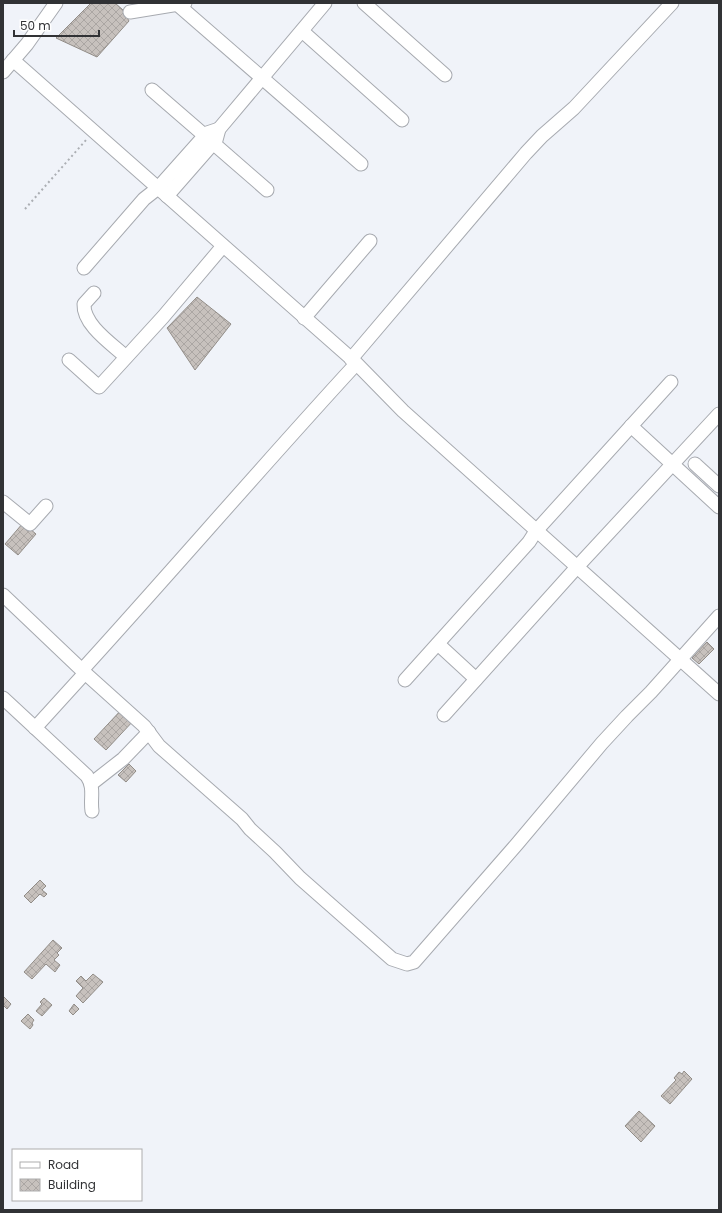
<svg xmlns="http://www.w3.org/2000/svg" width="722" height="1213" font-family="Poppins,sans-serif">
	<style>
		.building { fill: url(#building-cross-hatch); stroke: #928d88 }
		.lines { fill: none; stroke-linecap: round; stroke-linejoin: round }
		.street-casing { stroke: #a7aab0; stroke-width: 15 }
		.path { stroke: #acafb4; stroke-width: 2; stroke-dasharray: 2 3; stroke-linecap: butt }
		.street { stroke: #fff; stroke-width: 13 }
	</style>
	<defs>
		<pattern id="building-cross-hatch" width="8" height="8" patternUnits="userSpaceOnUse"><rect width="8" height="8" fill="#c7c1bd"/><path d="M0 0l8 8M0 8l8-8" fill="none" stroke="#aba6a3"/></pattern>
	</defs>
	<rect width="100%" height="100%" fill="#f0f3f9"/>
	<g class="building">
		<path d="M91,3H115L123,10L129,21L97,57L56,38Z"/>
		<path d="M197,297L231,324L195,370L167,328Z"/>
		<path d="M23,523L36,534L18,555L5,544Z"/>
		<path d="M707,642L714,649L699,664L692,658Z"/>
		<path d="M123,708L135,719L106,750L94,739Z"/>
		<path d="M129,764L136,771L126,782L118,775Z"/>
		<path d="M40,880L46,886L42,890L47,894L44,897L40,894L31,903L24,896Z"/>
		<path d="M53,940L62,948L57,953L59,955L54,960L60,965L55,972L46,964L32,979L24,972Z"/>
		<path d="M93,974L103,982L83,1003L76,996L83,988L76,981L81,976L86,981Z"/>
		<path d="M3,996L11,1004L7,1009L3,1005Z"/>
		<path d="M44,998L52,1005L42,1016L36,1011L42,1004L40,1002Z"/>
		<path d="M74,1004L79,1009L73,1015L69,1011Z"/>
		<path d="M28,1014L34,1020L32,1023L33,1025L30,1029L21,1021Z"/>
		<path d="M684,1071L692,1079L670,1104L661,1096L676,1080L674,1078L679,1072L682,1074Z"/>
		<path d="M639,1111L655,1126L641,1142L625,1126Z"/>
	</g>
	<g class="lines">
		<g class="street-casing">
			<g id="street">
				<path d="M364,3L445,75"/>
				<path d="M177,4L361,164"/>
				<path d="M130,12L185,3"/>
				<path d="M302,31L402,120"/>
				<path d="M13,60L354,361L403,411L719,694"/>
				<path d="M3,72L27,44L56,3"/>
				<path d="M152,90L204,135"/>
				<path d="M213,143L267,190"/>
				<path d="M167,196L216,140L219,129L325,3"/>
				<path d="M84,268L144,199L158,188L207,133L219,129"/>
				<path d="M94,293L84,304C83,325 112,344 126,357"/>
				<path d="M304,318L370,241"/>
				<path d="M351,359L526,153L542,136L574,108L672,3"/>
				<path d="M69,360L99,387L163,317L223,246"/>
				<path d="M631,426L719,507"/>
				<path d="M695,464L719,486"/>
				<path d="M3,502L30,524L46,506"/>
				<path d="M3,595L85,673L144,726L159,746L242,819L250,829L275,852L300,878L392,959L407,964L414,962L517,844L602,743L627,716L651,692L719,616"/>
				<path d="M438,644L476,679"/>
				<path d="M82,670C174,569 263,465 356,364"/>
				<path d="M405,680L529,542L536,531L671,382"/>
				<path d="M3,698L87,776C95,788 90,798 92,811"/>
				<path d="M444,715L577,567L719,414"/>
				<path d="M35,728L85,673"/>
				<path d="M91,784L123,759L149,732"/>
			</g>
		</g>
		<path class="path" d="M25,209L86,140"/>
		<use href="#street" class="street"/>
	</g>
	<rect width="722" height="1213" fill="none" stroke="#313235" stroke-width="8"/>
	<rect x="12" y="1149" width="130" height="52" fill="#ffffff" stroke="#adadae"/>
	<rect x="20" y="1162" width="20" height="6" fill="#ffffff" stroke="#adadae"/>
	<text x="48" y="1169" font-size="12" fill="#313235">Road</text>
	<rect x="20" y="1179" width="20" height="12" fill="url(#building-cross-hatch)" stroke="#adadae"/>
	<text x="48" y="1189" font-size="12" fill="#313235">Building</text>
	<path d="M14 30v6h85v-6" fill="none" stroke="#313235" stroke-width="2"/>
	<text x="20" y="30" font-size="12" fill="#313235" stroke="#ffffff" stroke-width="3" paint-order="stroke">50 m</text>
</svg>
